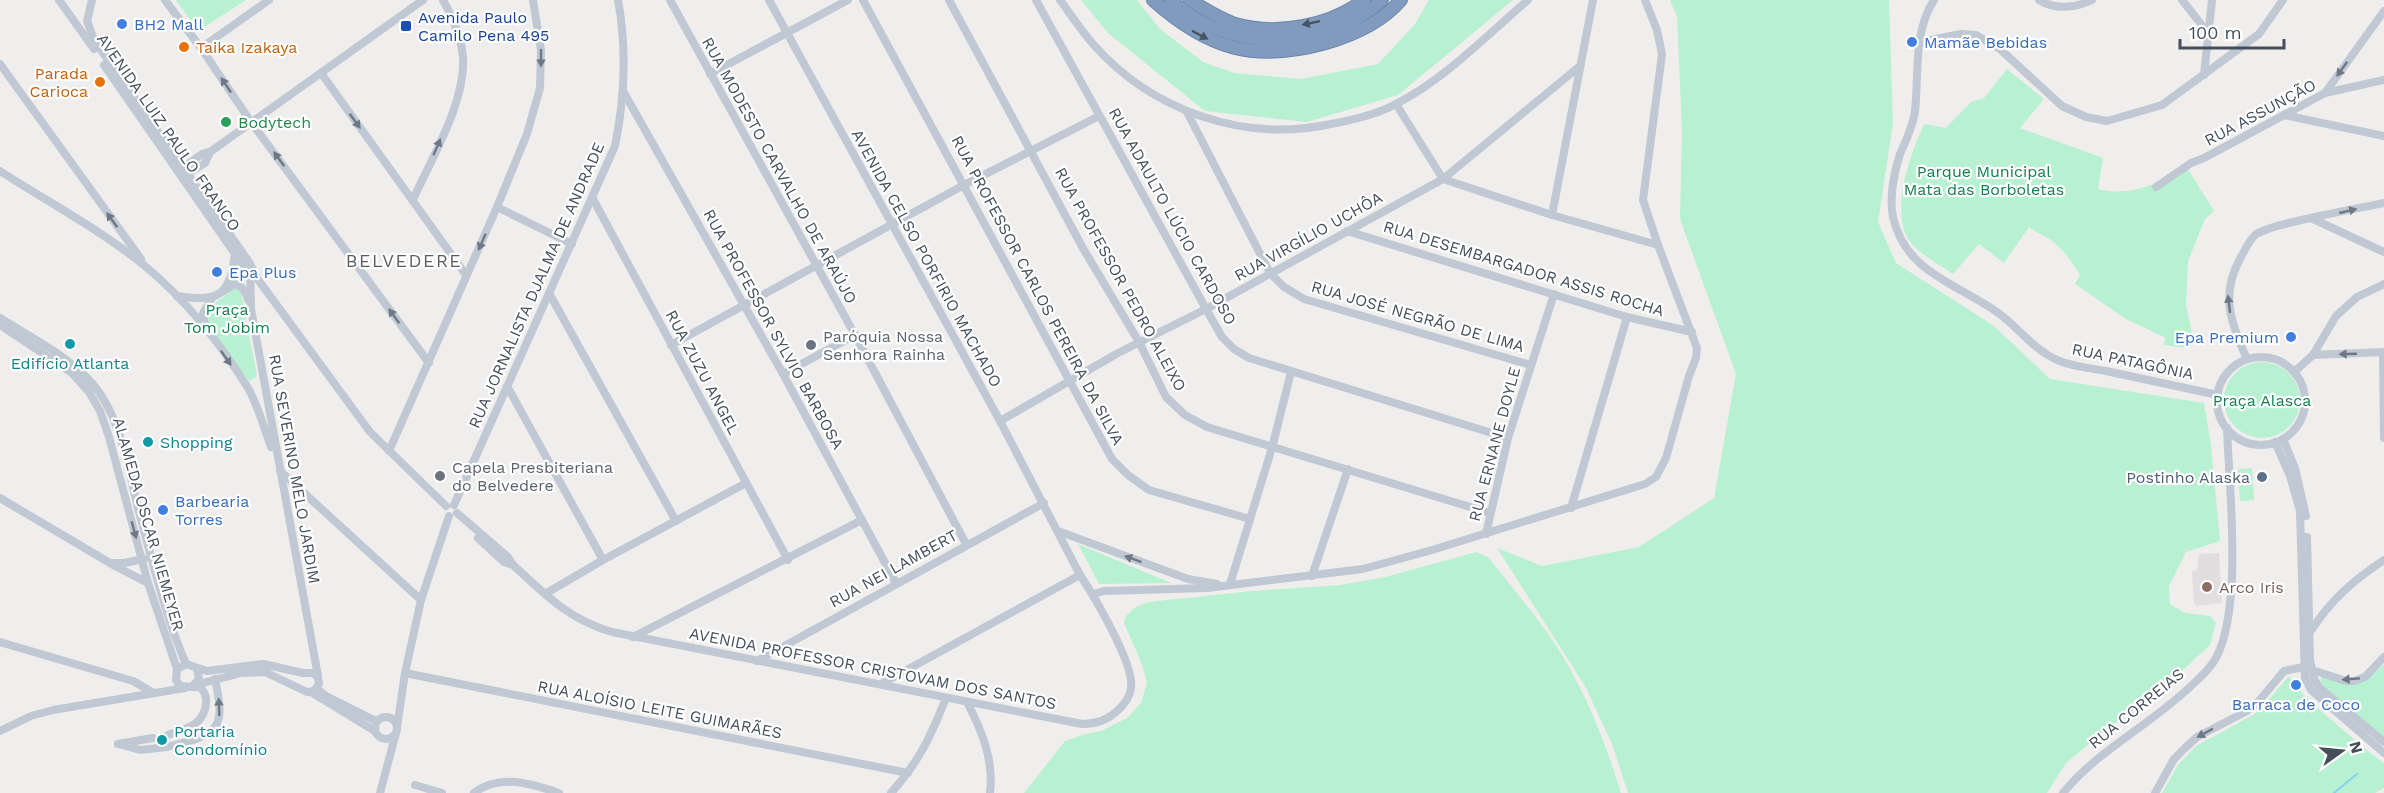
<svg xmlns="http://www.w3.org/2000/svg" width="2384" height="793" font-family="'Work Sans',sans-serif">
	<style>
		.education { fill: #e1dedf }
		.green { fill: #b8f1d1 }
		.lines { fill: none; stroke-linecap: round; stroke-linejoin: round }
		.stream { stroke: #82d2f0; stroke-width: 2 }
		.highway-casing { stroke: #6d86ab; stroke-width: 14 }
		.minor { stroke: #bfc8d3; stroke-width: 8 }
		.highway { stroke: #819bbf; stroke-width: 12 }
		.oneway { fill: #475360 }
		.oneway2 { fill: #6f7985 }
		.shop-dot { fill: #3f7fe0; stroke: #fff; stroke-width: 2 }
		.transit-dot { fill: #1a4fb4; stroke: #fff; stroke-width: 2 }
		.food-dot { fill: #e8710a; stroke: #fff; stroke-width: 2 }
		.leisure-dot { fill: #2e9e5b; stroke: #fff; stroke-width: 2 }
		.culture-dot { fill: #0f9aa8; stroke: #fff; stroke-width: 2 }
		.worship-dot { fill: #6b7280; stroke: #fff; stroke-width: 2 }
		.service-dot { fill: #5c6f8a; stroke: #fff; stroke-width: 2 }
		.education-dot { fill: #8d6e63; stroke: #fff; stroke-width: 2 }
		.labels { text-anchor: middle; stroke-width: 4.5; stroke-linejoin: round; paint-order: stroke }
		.transit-label { font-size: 16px; fill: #164399; stroke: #fff; text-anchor: start }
		.shop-label { font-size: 16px; fill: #366cbe; stroke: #fff; text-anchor: start }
		.food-label { font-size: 16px; fill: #c56008; stroke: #fff; text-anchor: start }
		.street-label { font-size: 16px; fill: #444f5b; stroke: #fff }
		.leisure-label { font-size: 16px; fill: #27864d; stroke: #fff; text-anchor: start }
		.park-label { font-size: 16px; fill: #128050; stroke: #fff }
		.worship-label { font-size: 16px; fill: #5b616d; stroke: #fff; text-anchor: start }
		.culture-label { font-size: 16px; fill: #0d838f; stroke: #fff; text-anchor: start }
		.service-label { font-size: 16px; fill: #4e5e75; stroke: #fff; text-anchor: end }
		.education-label { font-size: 16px; fill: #785e54; stroke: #fff; text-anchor: start }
		.neighbourhood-label { font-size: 18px; letter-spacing: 1.5px; fill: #595d62; stroke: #fff }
	</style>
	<rect width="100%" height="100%" fill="#f0eded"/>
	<path class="education" d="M2219,553L2222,603L2197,606L2194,603L2192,571L2197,570L2199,554Z"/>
	<g class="green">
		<path d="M176,0H246L198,31Z"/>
		<path d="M1081,0H1137L1160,29L1203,62L1234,73L1301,79L1378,64L1415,24L1429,0H1513L1398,95L1307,122L1205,111L1108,33Z"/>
		<path d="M1670,0H1889L1893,123L1878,222L1896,263L1994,326L2050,379L2204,403L2211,445L2220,541L2186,552L2169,586L2170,604L2185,613L2210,616L2216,623L2210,645L2149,701L2115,723L2066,763L2047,793H1628L1613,746L1585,686L1497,548L1542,566L1639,547L1714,498L1736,374L1680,219L1682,131L1677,17Z"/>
		<path d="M2007,69L2044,99L2020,128L2103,158L2098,189C2131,198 2158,182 2188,169L2214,211L2205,219L2188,261L2186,306L2194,342L2189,348L2163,345L2166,338L2126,319L2075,284L2080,275C2072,262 2063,249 2051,240C2044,235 2036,233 2029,227L2004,263L1979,244L1953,274C1940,265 1922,256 1912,244C1887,215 1911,153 1924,124L1946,128L1971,102L1984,98Z"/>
		<path d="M235,288L241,293L257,376L250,381L248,380L206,321L205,311Z"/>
		<circle cx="2262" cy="400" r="38"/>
		<path d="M2252,468L2254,500L2240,501L2238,469Z"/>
		<path d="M1078,544L1171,583L1099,584Z"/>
		<path d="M1476,552L1488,557C1510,585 1533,612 1553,641C1584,687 1605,741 1621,793H1024L1065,741L1085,734L1101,731L1127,718L1141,703L1147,683L1142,664L1124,623L1126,616L1134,608L1149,602L1252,591L1340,585L1385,577Z"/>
		<path d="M2384,664V737L2326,689L2320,680L2322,677C2353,684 2360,688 2384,664Z"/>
		<path d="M2288,677C2296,680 2297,688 2303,694C2328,719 2357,741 2384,764V788L2375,793H2162L2178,765L2196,746L2253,715L2262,708Z"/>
	</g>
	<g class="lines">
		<path class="stream" d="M2334,793L2357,774"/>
		<g class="highway-casing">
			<g id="highway">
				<path d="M1153,0C1208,49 1254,63 1326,43C1354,35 1382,22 1401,0"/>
				<path d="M1171,0C1229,54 1323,53 1382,0"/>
				<path d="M1190,0C1204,9 1219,18 1235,24C1277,36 1330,26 1364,0"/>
			</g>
		</g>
		<g class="minor">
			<path d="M59,0L94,49"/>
			<path d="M92,0L87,21L94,40L249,262L257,278L370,432L446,506"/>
			<path d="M165,0L201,48L251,122L429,363"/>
			<path d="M670,0L855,335L966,544"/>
			<path d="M863,0L1112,459L1128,475L1149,490L1250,519"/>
			<path d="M949,0L1084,250L1139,342L1166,397L1185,415L1207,427L1490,513"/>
			<path d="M1036,0L1206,309L1222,337L1234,349L1249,358L1508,438"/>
			<path d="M1060,0C1071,15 1081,30 1093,44C1152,111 1244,143 1331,124C1353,120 1376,115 1396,104C1446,78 1486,36 1528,0"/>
			<path d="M1934,0C1913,32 1919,75 1915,111C1913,127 1906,140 1900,154C1894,172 1889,198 1893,217C1905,272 1956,283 1997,312C2016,325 2031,347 2053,358C2068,366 2089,368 2106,371C2143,379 2180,387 2218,395"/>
			<path d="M2039,0C2055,10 2076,8 2092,0"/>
			<path d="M2182,0L2208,33"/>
			<path d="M1920,42L1961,34L1976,35L2000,49L2062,106L2086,117L2107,121L2162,105L2259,34L2283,0"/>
			<path d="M201,48L269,0"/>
			<path d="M0,64L141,259"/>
			<path d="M104,65L249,274"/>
			<path d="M321,73L466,275"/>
			<path d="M710,74L848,0"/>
			<path d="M2204,75L2212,0"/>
			<path d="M623,91L783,374L896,583"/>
			<path d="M2325,93L2384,11"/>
			<path d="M1396,104L1443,179L1552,215L1658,245"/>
			<path d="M1187,112L1270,273L1284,287L1304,299L1531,365"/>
			<path d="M2284,115L2384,136"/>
			<path d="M184,167L202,154L210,152L423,0"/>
			<path d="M0,171C48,202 101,230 145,266C186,300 220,343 248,388C258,405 264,428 271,447"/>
			<path d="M183,177L205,163L210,152"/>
			<path d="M2156,187L2191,163L2204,158L2325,93L2384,80"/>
			<path d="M593,199L788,560"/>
			<path d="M413,200C431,159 466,102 463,57C461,36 453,18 443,0"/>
			<path d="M497,207L572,244"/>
			<path d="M1552,215L1593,0"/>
			<path d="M2313,219L2384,252"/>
			<path d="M1347,231L1627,317L1692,332"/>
			<path d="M250,265L251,309L318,676"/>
			<path d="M224,291L235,284C243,286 246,292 248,300"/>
			<path d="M549,293L676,521"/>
			<path d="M177,296C218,302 230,297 235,254"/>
			<path d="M0,318C30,337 65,354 90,381C121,414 128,469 139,512C153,563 165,615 186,664"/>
			<path d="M0,325L72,373L89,392L100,411L109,437L148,583L177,669"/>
			<path d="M205,325L203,313L212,298"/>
			<path d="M671,345L964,185L1099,116"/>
			<path d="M2383,352L2384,438"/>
			<path d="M2313,355L2384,352"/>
			<circle cx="2261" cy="401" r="44"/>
			<path d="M2247,359C2231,324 2220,295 2240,259C2244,251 2249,241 2255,235C2268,224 2361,208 2384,203"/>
			<path d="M2294,372L2313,355L2336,316L2357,297L2384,284"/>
			<path d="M783,374L855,335"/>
			<path d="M507,386L603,560"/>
			<path d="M1000,421L1118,353L1206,309L1443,179L1580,66"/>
			<path d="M2283,439L2295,468L2306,516"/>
			<path d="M2275,442L2290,476L2300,511L2305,678L2311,690L2384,753"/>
			<path d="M389,451L497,207L527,134L540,88L541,50L533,0"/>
			<path d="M280,471L421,600"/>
			<path d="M0,498L115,566L148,583"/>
			<path d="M454,505L615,146C625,97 627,49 618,0"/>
			<path d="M1571,508L1627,317"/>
			<path d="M457,513L508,557L513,565C545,594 569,620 612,632L1082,724C1095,724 1107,720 1116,712C1123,706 1130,697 1131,688C1135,665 1094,596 1080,575L1000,421L769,0"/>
			<path d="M1058,531L1188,579L1217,584"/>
			<path d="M1486,534L1508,438L1554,294"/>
			<path d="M2307,537L2310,660L2314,679L2320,688L2384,742"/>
			<path d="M478,538L504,562L513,565"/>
			<path d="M112,563H124L144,559"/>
			<path d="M1312,576L1348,469"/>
			<path d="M1230,584L1272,448L1291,372"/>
			<path d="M545,594L603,560L746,483"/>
			<path d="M1093,594L1104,591L1207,588L1363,569L1432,550L1645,484L1656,477L1666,458L1689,376L1696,358L1697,348L1658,245L1643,200L1662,54L1657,30L1645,0"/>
			<path d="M2310,632C2331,600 2352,581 2384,560"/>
			<path d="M633,637L862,520"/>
			<path d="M0,642L133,681L152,692"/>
			<path d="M757,661L1044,503"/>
			<path d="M405,673L908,773"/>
			<path d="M881,684L1080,575"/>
			<path d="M195,685L241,673L265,672L307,692L314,691L319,684L318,678L314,673H303L263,664L207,671L186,664L177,669L176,680L180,686L192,687L199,679L197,669"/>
			<path d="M317,689L326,696L376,721"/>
			<path d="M311,692L375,731"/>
			<path d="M967,702C982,731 994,760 990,793"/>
			<circle cx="386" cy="728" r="11"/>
			<path d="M397,727L405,673L421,600L449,516"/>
			<path d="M0,731L31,716L53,710L185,688"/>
			<path d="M168,735C185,729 204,725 206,704C207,697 205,692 200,687H192"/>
			<path d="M118,744L140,750L167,747"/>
			<path d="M118,744L153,738"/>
			<path d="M171,746C219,734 226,729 215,679"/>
			<path d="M415,785L442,793"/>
			<path d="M380,793L396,733"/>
			<path d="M474,793C500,773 532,784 559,793"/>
			<path d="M891,793C920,760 930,738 946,698"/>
			<path d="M2063,793C2099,749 2151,725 2192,685C2200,678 2211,667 2216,658C2243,607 2229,487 2227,428"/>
			<path d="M2155,793L2174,759L2185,748L2197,737L2247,711L2258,702L2284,671L2303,667L2346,681H2354L2365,677L2384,657"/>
		</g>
		<use href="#highway" class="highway"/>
	</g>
	<defs><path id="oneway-solid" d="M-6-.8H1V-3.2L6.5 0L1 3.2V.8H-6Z" transform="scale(1.5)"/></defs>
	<g class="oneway">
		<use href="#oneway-solid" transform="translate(1311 23) rotate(168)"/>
		<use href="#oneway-solid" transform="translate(1200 35) rotate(28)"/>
	</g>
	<g class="oneway2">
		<use href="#oneway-solid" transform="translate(541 58) rotate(90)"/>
		<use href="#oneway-solid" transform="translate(2342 69) rotate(126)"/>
		<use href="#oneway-solid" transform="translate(226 85) rotate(-124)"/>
		<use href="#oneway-solid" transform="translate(355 121) rotate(54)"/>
		<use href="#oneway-solid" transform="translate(437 147) rotate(-66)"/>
		<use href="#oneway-solid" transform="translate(279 159) rotate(-126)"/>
		<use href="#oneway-solid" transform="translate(2348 211) rotate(-13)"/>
		<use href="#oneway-solid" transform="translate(112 220) rotate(-126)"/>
		<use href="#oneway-solid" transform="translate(482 242) rotate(114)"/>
		<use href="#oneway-solid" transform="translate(2229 304) rotate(-97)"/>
		<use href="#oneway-solid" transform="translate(394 316) rotate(-126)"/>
		<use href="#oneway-solid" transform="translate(2348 354) rotate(178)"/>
		<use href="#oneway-solid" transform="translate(226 358) rotate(55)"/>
		<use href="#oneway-solid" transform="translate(134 530) rotate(75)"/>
		<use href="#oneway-solid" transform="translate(1133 559) rotate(-160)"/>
		<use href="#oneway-solid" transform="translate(2351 679) rotate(176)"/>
		<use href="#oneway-solid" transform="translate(219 707) rotate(-92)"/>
		<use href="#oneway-solid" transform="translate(2205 733) rotate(151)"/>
	</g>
	<g class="shop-dot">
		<circle cx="122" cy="24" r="6"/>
		<circle cx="1912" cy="42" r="6"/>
		<circle cx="217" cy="272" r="6"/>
		<circle cx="2291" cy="337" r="6"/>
		<circle cx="163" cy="510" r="6"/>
		<circle cx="2296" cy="685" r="6"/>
	</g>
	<rect class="transit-dot" x="400" y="20" width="12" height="12" rx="3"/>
	<g class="food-dot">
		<circle cx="184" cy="47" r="6"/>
		<circle cx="100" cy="82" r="6"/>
	</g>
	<circle class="leisure-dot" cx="226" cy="122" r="6"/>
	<g class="culture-dot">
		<circle cx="70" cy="344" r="6"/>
		<circle cx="148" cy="442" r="6"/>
		<circle cx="162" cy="740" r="6"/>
	</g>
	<g class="worship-dot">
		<circle cx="811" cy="345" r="6"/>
		<circle cx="440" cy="476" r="6"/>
	</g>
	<circle class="service-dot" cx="2262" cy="477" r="6"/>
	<circle class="education-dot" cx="2207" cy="587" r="6"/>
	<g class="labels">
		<g class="transit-label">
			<text x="418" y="23">Avenida Paulo<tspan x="418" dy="18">Camilo Pena 495</tspan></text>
		</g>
		<g class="shop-label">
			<text x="134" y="30">BH2 Mall</text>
			<text x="1924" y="48">Mamãe Bebidas</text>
			<text x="229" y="278">Epa Plus</text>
			<text x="2279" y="343" text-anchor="end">Epa Premium</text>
			<text x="175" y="507">Barbearia<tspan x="175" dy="18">Torres</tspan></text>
			<text x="2296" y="710" text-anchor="middle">Barraca de Coco</text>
		</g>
		<g class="food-label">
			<text x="196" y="53">Taika Izakaya</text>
			<text x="88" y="79" text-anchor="end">Parada<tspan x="88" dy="18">Carioca</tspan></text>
		</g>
		<g class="street-label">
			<text transform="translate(2260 112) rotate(-28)" y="6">RUA ASSUNÇÃO</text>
			<text transform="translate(169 132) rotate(55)" y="6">AVENIDA LUIZ PAULO FRANCO</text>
			<text transform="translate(780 170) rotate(61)" y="6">RUA MODESTO CARVALHO DE ARAÚJO</text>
			<text transform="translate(1173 216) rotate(61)" y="6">RUA ADAULTO LÚCIO CARDOSO</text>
			<text transform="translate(1308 236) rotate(-29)" y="6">RUA VIRGÍLIO UCHÔA</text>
			<text transform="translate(927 258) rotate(61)" y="6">AVENIDA CELSO PORFIRIO MACHADO</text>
			<text transform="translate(1524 268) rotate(17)" y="6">RUA DESEMBARGADOR ASSIS ROCHA</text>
			<text transform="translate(1121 279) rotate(61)" y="6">RUA PROFESSOR PEDRO ALEIXO</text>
			<text transform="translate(536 285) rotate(-66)" y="6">RUA JORNALISTA DJALMA DE ANDRADE</text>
			<text transform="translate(1038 290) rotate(62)" y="6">RUA PROFESSOR CARLOS PEREIRA DA SILVA</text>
			<text transform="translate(1418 316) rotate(16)" y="6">RUA JOSÉ NEGRÃO DE LIMA</text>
			<text transform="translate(774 329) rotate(61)" y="6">RUA PROFESSOR SYLVIO BARBOSA</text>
			<text transform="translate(2133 361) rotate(12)" y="6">RUA PATAGÔNIA</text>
			<text transform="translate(703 372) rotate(62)" y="6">RUA ZUZU ANGEL</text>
			<text transform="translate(1494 444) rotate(-75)" y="6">RUA ERNANE DOYLE</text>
			<text transform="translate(295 469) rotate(80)" y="6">RUA SEVERINO MELO JARDIM</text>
			<text transform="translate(149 524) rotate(74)" y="6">ALAMEDA OSCAR NIEMEYER</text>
			<text transform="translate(893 568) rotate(-29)" y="6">RUA NEI LAMBERT</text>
			<text transform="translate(873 668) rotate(11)" y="6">AVENIDA PROFESSOR CRISTOVAM DOS SANTOS</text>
			<text transform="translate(2136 708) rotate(-39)" y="6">RUA CORREIAS</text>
			<text transform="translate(660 709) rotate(11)" y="6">RUA ALOÍSIO LEITE GUIMARÃES</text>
		</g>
		<g class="leisure-label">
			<text x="238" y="128">Bodytech</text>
		</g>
		<g class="park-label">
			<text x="1984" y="177">Parque Municipal<tspan x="1984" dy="18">Mata das Borboletas</tspan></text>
			<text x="227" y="315">Praça<tspan x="227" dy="18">Tom Jobim</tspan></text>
			<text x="2262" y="406">Praça Alasca</text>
		</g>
		<g class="worship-label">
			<text x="823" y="342">Paróquia Nossa<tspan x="823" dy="18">Senhora Rainha</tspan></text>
			<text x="452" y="473">Capela Presbiteriana<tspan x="452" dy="18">do Belvedere</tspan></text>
		</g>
		<g class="culture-label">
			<text x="70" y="369" text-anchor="middle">Edifício Atlanta</text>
			<text x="160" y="448">Shopping</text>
			<text x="174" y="737">Portaria<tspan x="174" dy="18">Condomínio</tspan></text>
		</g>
		<g class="service-label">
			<text x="2250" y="483">Postinho Alaska</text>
		</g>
		<g class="education-label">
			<text x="2219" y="593">Arco Iris</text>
		</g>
		<g class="neighbourhood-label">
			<text x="404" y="267">BELVEDERE</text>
		</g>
	</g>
	<g transform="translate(2342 751) rotate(75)" stroke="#ffffff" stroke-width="4.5" paint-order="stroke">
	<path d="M0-4.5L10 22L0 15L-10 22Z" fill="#444f5b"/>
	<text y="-9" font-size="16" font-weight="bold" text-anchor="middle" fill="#444f5b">N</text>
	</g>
	<path d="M2180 39v9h104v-9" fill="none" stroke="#444f5b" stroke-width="3"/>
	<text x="2189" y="39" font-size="18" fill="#444f5b" stroke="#ffffff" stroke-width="4.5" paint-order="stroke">100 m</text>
</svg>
